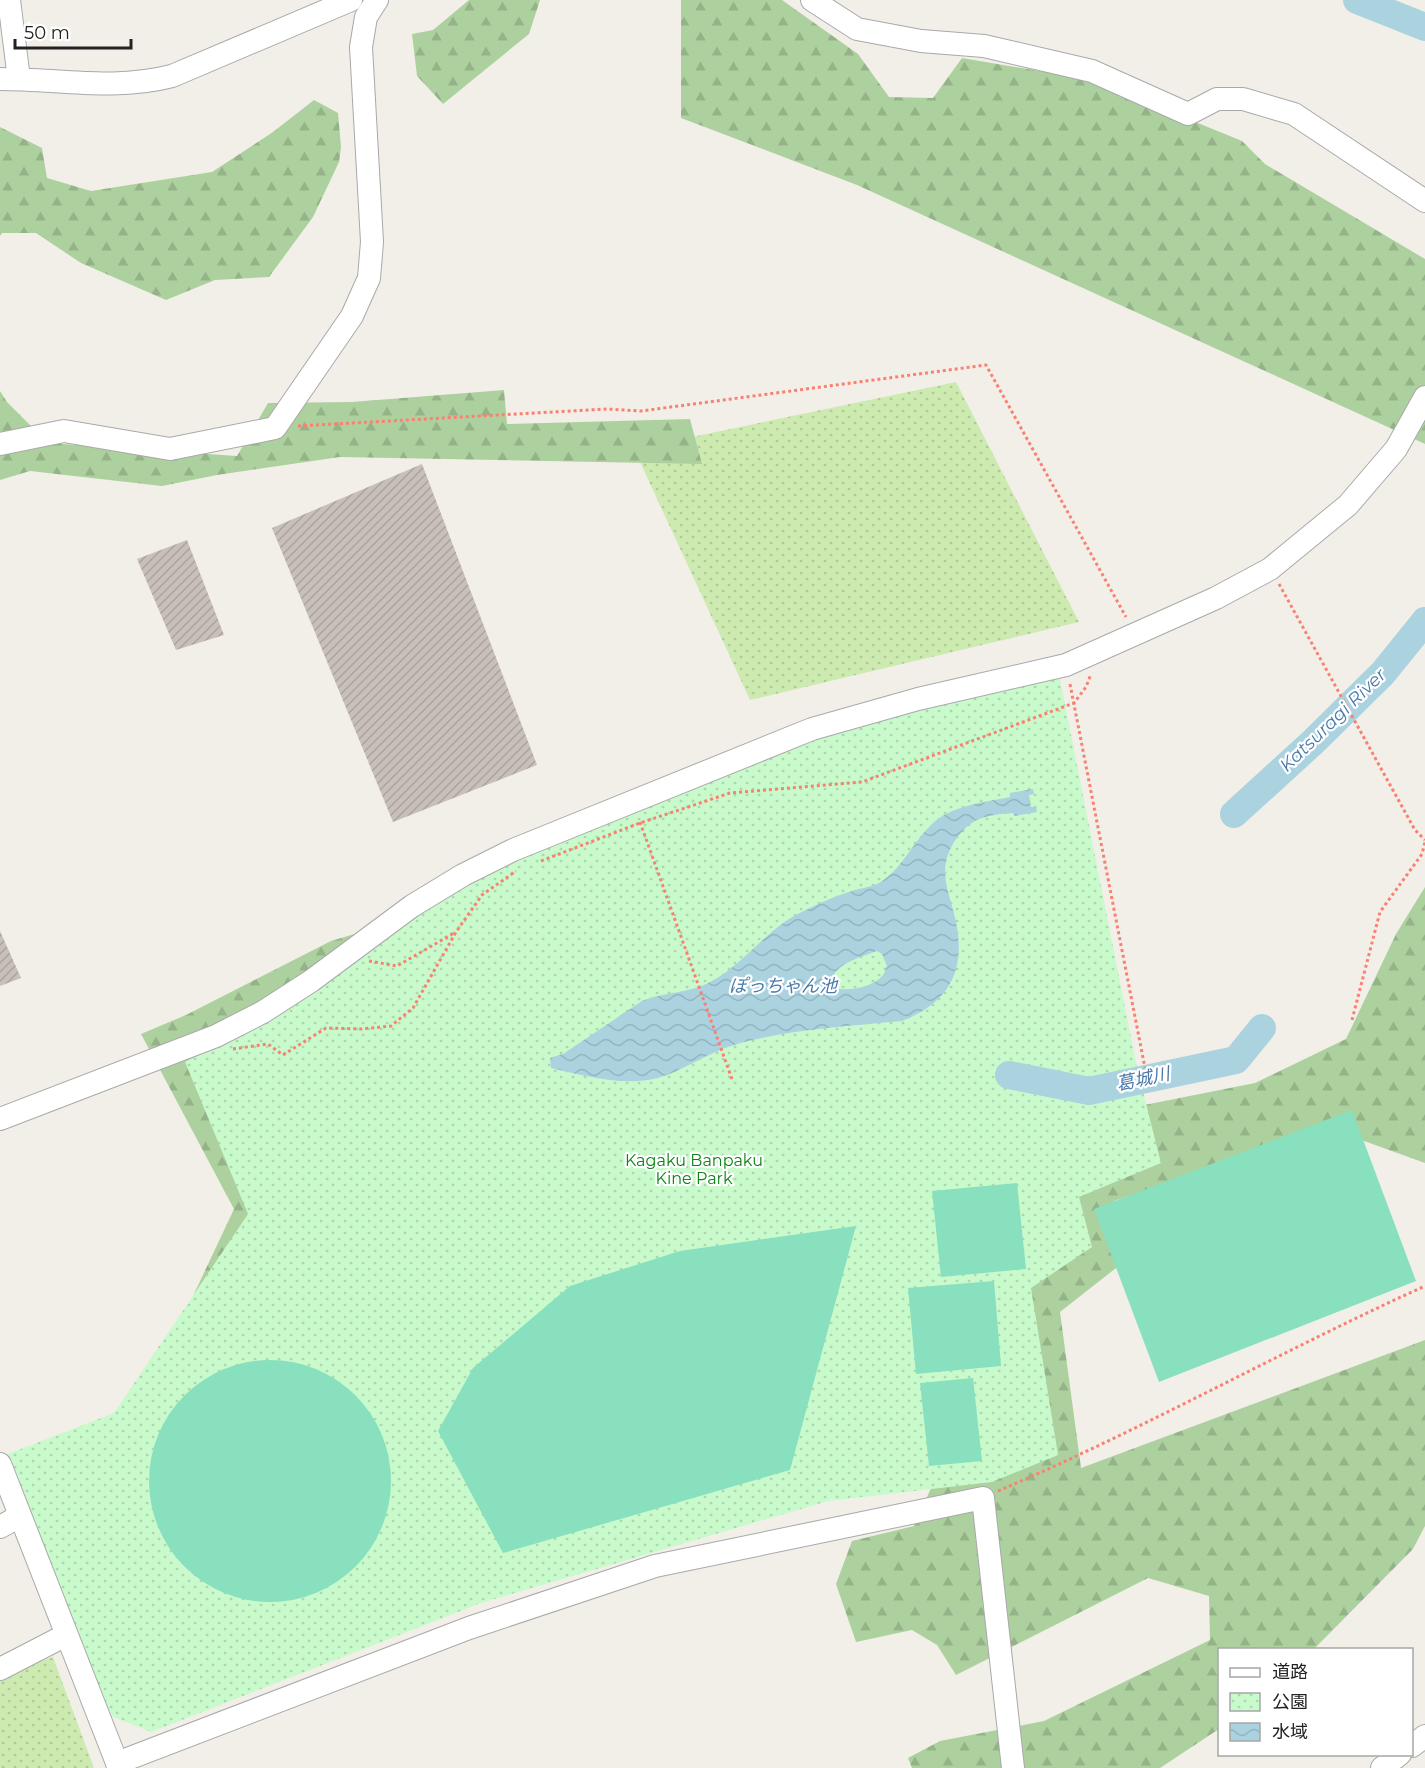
<svg xmlns="http://www.w3.org/2000/svg" width="1425" height="1768" font-family="Montserrat,'Noto Sans JP',sans-serif">
	<style>
		.grass { fill: url(#grass-dots) }
		.forest { fill: url(#forest-firs) }
		.park { fill: url(#park-dots) }
		.pitch { fill: #88e0be }
		.water { fill: url(#water-waves); fill-rule: evenodd }
		.lines { fill: none; stroke-linecap: round; stroke-linejoin: round }
		.river { stroke: #aad3df; stroke-width: 28 }
		.building { fill: url(#building-hatch) }
		.minor-casing { stroke: #a9a9a9; stroke-width: 24 }
		.path { stroke: #fa8072; stroke-width: 3; stroke-dasharray: 3 3; stroke-linecap: butt }
		.minor { stroke: #fff; stroke-width: 22 }
		.labels { text-anchor: middle; stroke-width: 4.5; stroke-linejoin: round; paint-order: stroke }
		.park-label { font-size: 16px; fill: #0c8416; stroke: #fff }
		.water-label { font-size: 18px; font-style: italic; fill: #4a7aab; stroke: #fff }
	</style>
	<defs>
		<pattern id="grass-dots" width="8" height="8" patternUnits="userSpaceOnUse" patternTransform="scale(1.5)"><rect width="8" height="8" fill="#cdebb0"/><path d="M2 2h.1M6 6h.1" fill="none" stroke="#b0c997" stroke-width="1.8" stroke-linecap="round"/></pattern>
		<pattern id="forest-firs" width="22" height="20" patternUnits="userSpaceOnUse" patternTransform="scale(1.5)"><rect width="22" height="20" fill="#add19e"/><path d="M5 1l3.5 6h-7zM16 11l3.5 6h-7z" fill="#95b388"/></pattern>
		<pattern id="park-dots" width="8" height="8" patternUnits="userSpaceOnUse" patternTransform="scale(1.5)"><rect width="8" height="8" fill="#c8facc"/><path d="M2 2h.1M6 6h.1" fill="none" stroke="#acd6af" stroke-width="1.8" stroke-linecap="round"/></pattern>
		<pattern id="water-waves" width="16" height="10" patternUnits="userSpaceOnUse" patternTransform="scale(1.5)"><rect width="16" height="10" fill="#aad3df"/><path d="M0 5q4-4 8 0t8 0" fill="none" stroke="#92b5bf"/></pattern>
		<pattern id="building-hatch" width="6" height="6" patternUnits="userSpaceOnUse" patternTransform="scale(1.5)"><rect width="6" height="6" fill="#c7bfb8"/><path d="M-1 1l2-2M0 6l6-6M5 7l2-2" fill="none" stroke="#aba49e"/></pattern>
	</defs>
	<rect width="100%" height="100%" fill="#f2efe9"/>
	<g class="grass">
		<path d="M956,382L1079,622L750,700L634,449Z"/>
		<path d="M53,1657L94,1768H0V1676Z"/>
	</g>
	<g class="forest">
		<path d="M469,0H540L529,34L443,104L417,76L412,34L433,30Z"/>
		<path d="M681,0H782L858,54L889,97L933,98L962,58L1093,80L1242,141L1265,164L1425,259V444L857,185L681,118Z"/>
		<path d="M314,100L338,113L341,147L339,162L313,217L269,277L215,280L166,300L81,263L36,233H2L0,236V127L42,148L47,178L91,191L212,172L273,132Z"/>
		<path d="M504,390L507,424L690,419L702,464L340,457L217,475L162,486L30,471L0,480V391L7,402L48,443L237,456L268,403L352,402Z"/>
		<path d="M1425,887V1163L1331,1129L1114,1201L1116,1268L1060,1312L1081,1468L1425,1340V1526L1413,1549L1314,1649L1220,1650L1219,1729L1160,1768H912L908,1758L940,1741L1044,1721L1210,1640L1209,1596L1148,1578L956,1675L937,1645L912,1630L856,1642L836,1584L852,1541L914,1526L936,1477L194,1294L234,1209L141,1034L186,1015L331,941L455,904L1084,1117L1255,1083L1346,1039L1396,934Z"/>
	</g>
	<path class="park" d="M1059,674L1137,1068L1161,1163L1079,1197L1092,1247L1031,1288L1058,1455L992,1482L828,1501L481,1603L151,1732L111,1716L8,1454L114,1413L248,1214L185,1062L256,1026L464,882L777,752L891,714Z"/>
	<g class="pitch">
		<path d="M1352,1110L1416,1281L1159,1382L1094,1209Z"/>
		<path d="M1017,1183L1026,1269L941,1277L932,1191Z"/>
		<path d="M856,1226L790,1470L503,1553L438,1431L473,1368L570,1286L680,1251Z"/>
		<path d="M994,1281L1001,1366L916,1374L908,1288Z"/>
		<circle cx="270" cy="1481" r="121"/>
		<path d="M973,1378L982,1461L929,1466L920,1383Z"/>
	</g>
	<path class="water" d="M1033,789L1034,794L1029,795L1031,807H1036L1037,812L1015,816L1013,813C1002,814 988,815 977,820C967,825 960,833 954,842C936,872 950,892 956,922C966,971 949,1003 902,1021C849,1026 796,1029 744,1042C716,1049 697,1062 672,1073C633,1090 590,1077 551,1068L550,1058L563,1054L642,1001C664,992 691,993 712,981C743,964 764,933 794,916C813,906 832,897 852,891C861,888 871,887 879,883C901,870 912,844 930,826C950,805 983,803 1010,797V793ZM877,951L882,954L887,966C885,969 885,973 883,975C874,987 848,992 835,988C822,967 864,956 877,951Z"/>
	<g class="lines">
		<g class="river">
			<path d="M1357,0L1425,27"/>
			<path d="M1234,814L1313,742L1383,673L1425,621"/>
			<path d="M1009,1075L1089,1091L1236,1060L1262,1028"/>
		</g>
	</g>
	<g class="building">
		<path d="M422,464L537,765L393,822L272,528Z"/>
		<path d="M187,540L224,635L176,650L137,559Z"/>
		<path d="M0,931L21,978L0,986Z"/>
	</g>
	<g class="lines">
		<g class="minor-casing">
			<g id="minor">
				<path d="M9,0L19,79"/>
				<path d="M812,0L857,29L921,41L984,46L1092,71L1188,114L1217,99H1243L1294,114L1425,201"/>
				<path d="M0,79C60,79 113,91 172,76L351,0"/>
				<path d="M0,444L64,431L170,449L275,428L352,316L369,278L372,242L361,47L366,17L377,0"/>
				<path d="M0,1119L216,1036L263,1012L311,981L412,906L463,875L513,850L812,729L918,699L1066,665L1216,598L1270,569L1348,505L1396,449L1425,397"/>
				<path d="M0,1464L119,1768"/>
				<path d="M0,1527L20,1516"/>
				<path d="M0,1669L66,1635"/>
				<path d="M1412,1746L1425,1736"/>
				<path d="M117,1763L469,1628L655,1566L983,1498L1013,1768"/>
				<path d="M1382,1768L1400,1754"/>
			</g>
		</g>
		<g class="path">
			<path d="M298,426L607,409L641,411L986,365L1126,617"/>
			<path d="M1279,584L1415,830L1425,840"/>
			<path d="M1070,684L1145,1068"/>
			<path d="M640,822L733,1082"/>
			<path d="M541,861L640,823L730,793L862,782L1074,703L1086,687L1091,674"/>
			<path d="M369,961L397,966L454,933"/>
			<path d="M1352,1020L1380,912L1422,854L1425,842"/>
			<path d="M233,1049L268,1044L283,1055L326,1028L361,1029L391,1026L413,1008L456,932L482,895L516,871"/>
			<path d="M998,1491C1144,1429 1281,1351 1425,1286"/>
		</g>
		<use href="#minor" class="minor"/>
	</g>
	<g class="labels">
		<g class="park-label">
			<text x="694" y="1166">Kagaku Banpaku<tspan x="694" dy="18">Kine Park</tspan></text>
		</g>
		<g class="water-label">
			<text transform="translate(1333 720) rotate(-44)" y="6">Katsuragi River</text>
			<text x="783" y="992">ぽっちゃん池</text>
			<text transform="translate(1143 1079) rotate(-12)" y="6">葛城川</text>
		</g>
	</g>
	<rect x="1218" y="1648" width="195" height="108" fill="#ffffff" stroke="#a7a7a7" stroke-width="1.5"/>
	<rect x="1230" y="1668" width="30" height="9" fill="#ffffff" stroke="#a7a7a7" stroke-width="1.5"/>
	<text x="1272" y="1678" font-size="18" fill="#222222">道路</text>
	<rect x="1230" y="1693" width="30" height="18" fill="url(#park-dots)" stroke="#a7a7a7" stroke-width="1.5"/>
	<text x="1272" y="1708" font-size="18" fill="#222222">公園</text>
	<rect x="1230" y="1723" width="30" height="18" fill="url(#water-waves)" stroke="#a7a7a7" stroke-width="1.5"/>
	<text x="1272" y="1738" font-size="18" fill="#222222">水域</text>
	<path d="M15 39v9h116v-9" fill="none" stroke="#222222" stroke-width="3"/>
	<text x="24" y="39" font-size="18" fill="#222222" stroke="#ffffff" stroke-width="4.5" paint-order="stroke">50 m</text>
</svg>
